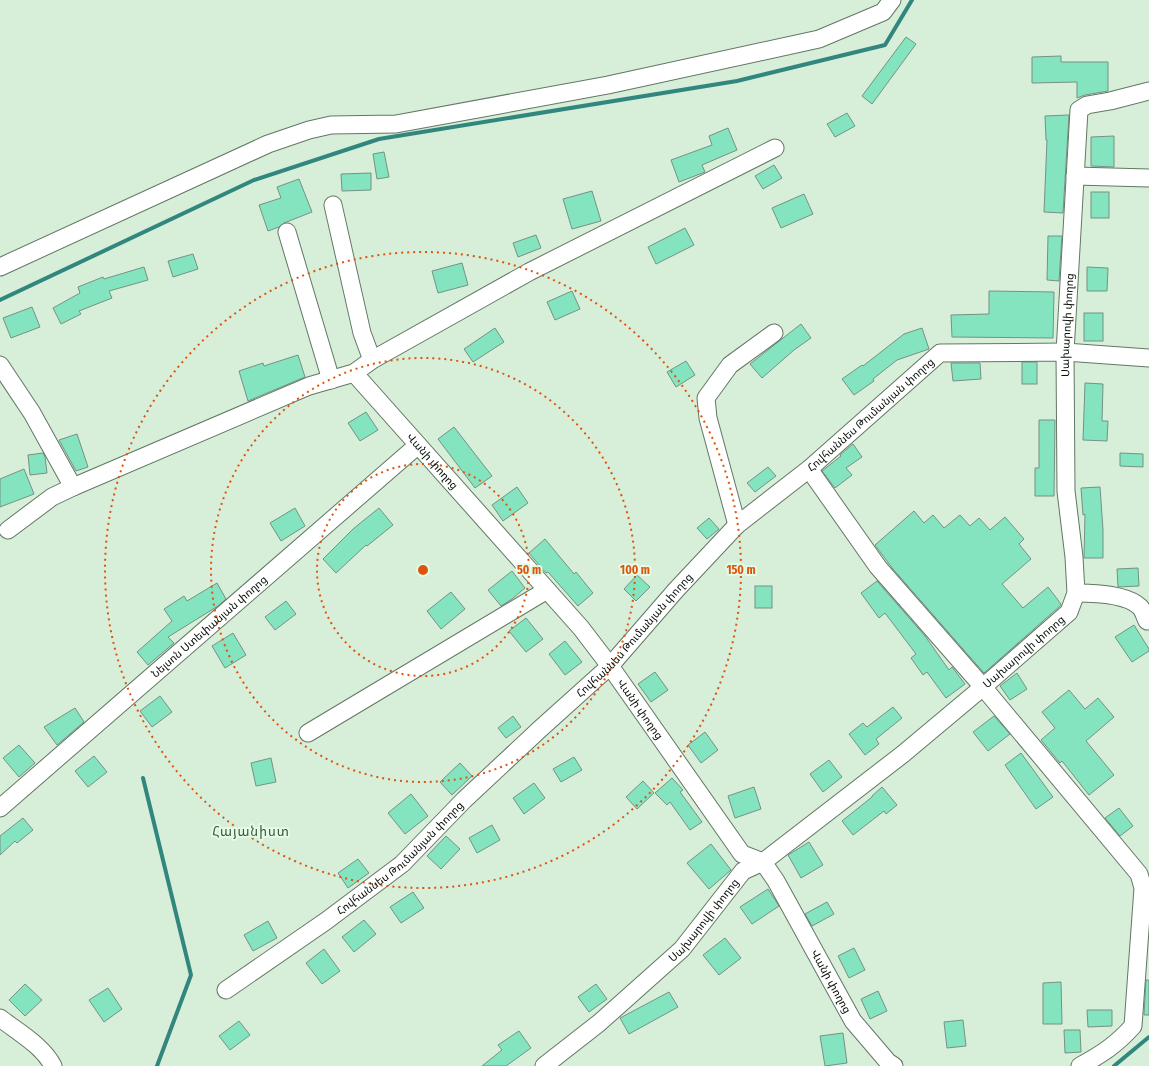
<svg xmlns="http://www.w3.org/2000/svg" width="1149" height="1066" font-family="'Fira Sans Condensed','Noto Sans Armenian',sans-serif">
	<style>
		.lines { fill: none; stroke-linecap: round; stroke-linejoin: round }
		.stream { stroke: #31877e; stroke-width: 4 }
		.building { fill: #84e4bf; stroke: #759285 }
		.minor-casing { stroke: #627764; stroke-width: 19 }
		.minor { stroke: #fff; stroke-width: 17 }
		.ring { fill: none; stroke: #dd550c; stroke-width: 2; stroke-dasharray: 2 4 }
		.labels { text-anchor: middle; stroke-width: 4; stroke-linejoin: round; paint-order: stroke }
		.street-label { font-size: 11px; fill: #070f08; stroke: #e4fbe6 }
		.quarter-label { font-size: 13px; letter-spacing: 1px; fill: #3e5241; stroke: #e4fbe6 }
		.centre { fill: #dd550c; stroke: #e4fbe6; stroke-width: 2 }
		.ring-label { font-size: 12px; text-anchor: middle; font-weight: bold; fill: #dd550c; stroke: #e4fbe6; stroke-width: 4; stroke-linejoin: round; paint-order: stroke }
	</style>
	<rect width="100%" height="100%" fill="#d7eed9"/>
	<g class="lines">
		<g class="stream">
			<path d="M0,300L254,180L379,139L737,81L885,45L912,0"/>
			<path d="M143,778L191,975L157,1066"/>
			<path d="M1114,1066L1149,1037"/>
		</g>
	</g>
	<g class="building">
		<path d="M906,37L916,44L872,104L862,96Z"/>
		<path d="M1061,56V62H1108V91L1085,95L1077,98V82L1032,83V57Z"/>
		<path d="M847,113L855,126L835,137L827,124Z"/>
		<path d="M1069,115L1063,213L1044,212L1047,140H1046L1045,116Z"/>
		<path d="M728,128L737,150L702,165L705,172L679,182L671,160L712,145L709,136Z"/>
		<path d="M1114,136V167L1091,166V137Z"/>
		<path d="M384,152L389,177L377,179L373,154Z"/>
		<path d="M774,165L782,178L763,189L755,176Z"/>
		<path d="M371,173V190L342,191L341,174Z"/>
		<path d="M299,179L312,212L284,223L279,227L268,231L259,205L281,198L277,187Z"/>
		<path d="M592,191L601,221L572,229L563,199Z"/>
		<rect x="1091" y="192" width="18" height="26"/>
		<path d="M804,194L813,214L781,228L772,208Z"/>
		<path d="M685,228L694,245L656,264L648,247Z"/>
		<path d="M536,235L541,248L518,257L513,243Z"/>
		<path d="M1048,236H1062L1059,281L1047,280Z"/>
		<path d="M193,254L198,269L173,277L168,261Z"/>
		<path d="M462,263L468,285L438,293L432,271Z"/>
		<path d="M144,267L148,280L109,291L112,298L79,311L81,314L61,324L53,308L80,293L78,287L103,277L104,279Z"/>
		<path d="M1087,267L1108,268L1107,291H1087Z"/>
		<path d="M572,291L580,309L555,320L547,302Z"/>
		<path d="M989,291L1054,292L1053,338L952,337L951,315L989,314Z"/>
		<path d="M32,307L40,327L11,338L3,318Z"/>
		<rect x="1084" y="313" width="19" height="28"/>
		<path d="M801,324L811,338L794,350L762,378L750,364Z"/>
		<path d="M495,328L504,342L473,362L464,349Z"/>
		<path d="M922,328L929,349L897,360L873,379L874,381L854,395L842,379L862,365L863,366L904,334Z"/>
		<path d="M298,355L305,377L248,401L239,371L263,363L264,366Z"/>
		<path d="M686,361L695,375L676,387L667,372Z"/>
		<rect x="1022" y="362" width="15" height="22"/>
		<path d="M951,363H980L981,379L953,381Z"/>
		<path d="M1085,383L1103,384L1102,421H1108L1107,441L1083,440Z"/>
		<path d="M366,412L378,430L360,441L348,423Z"/>
		<path d="M1039,420H1055L1054,496H1035V468H1039Z"/>
		<path d="M454,427L492,476L475,488L438,439Z"/>
		<path d="M77,434L88,467L76,471L59,440Z"/>
		<path d="M853,444L862,457L846,468L852,475L835,488L822,471L841,456L840,455Z"/>
		<path d="M43,453L45,457L47,473L30,475L28,455Z"/>
		<path d="M1120,453L1143,454V467L1120,466Z"/>
		<path d="M768,467L776,476L755,492L747,483Z"/>
		<path d="M24,469L34,494L0,507V479Z"/>
		<path d="M517,487L528,503L503,521L492,505Z"/>
		<path d="M1100,487L1103,530V558H1084L1085,514L1083,515L1081,488Z"/>
		<path d="M295,508L305,526L281,541L270,523Z"/>
		<path d="M379,508L393,525L367,546L366,545L336,573L323,559L353,529Z"/>
		<path d="M914,511L924,523L933,515L944,528L960,515L970,526L979,518L990,530L1005,517L1024,539L1019,544L1031,559L1002,584L1023,608L1048,587L1061,604L1060,606L984,673L893,569L875,545Z"/>
		<path d="M709,518L719,529L707,539L697,528Z"/>
		<path d="M545,539L574,574L576,572L593,593L578,606L548,572L546,573L529,553Z"/>
		<path d="M1138,568L1139,586L1118,587L1117,569Z"/>
		<path d="M512,571L525,588L512,599L501,606L488,590Z"/>
		<path d="M637,575L650,587L636,601L624,589Z"/>
		<path d="M877,581L925,636L949,670L952,667L965,684L946,698L927,672L923,675L911,658L916,654L885,613L879,618L861,593Z"/>
		<path d="M217,583L226,599L218,606L168,637L174,643L148,665L137,652L172,621L164,609L184,596L187,601Z"/>
		<rect x="755" y="586" width="17" height="22"/>
		<path d="M451,592L465,609L441,629L427,611Z"/>
		<path d="M286,601L296,614L275,630L265,617Z"/>
		<path d="M526,618L543,639L526,652L509,631Z"/>
		<path d="M1134,625L1149,649V651L1132,662L1115,637Z"/>
		<path d="M233,633L246,655L225,668L212,646Z"/>
		<path d="M565,641L582,662L565,675L549,654Z"/>
		<path d="M655,672L668,690L651,702L638,684Z"/>
		<path d="M1017,673L1027,689L1010,700L1000,686Z"/>
		<path d="M1069,690L1085,709L1098,698L1114,717L1086,741L1114,775L1089,795L1062,761L1060,763L1041,740L1055,728L1042,712Z"/>
		<path d="M160,696L172,712L152,727L140,711Z"/>
		<path d="M893,707L902,718L876,739L879,744L865,755L849,734L863,723L867,727Z"/>
		<path d="M75,708L84,722L57,745L44,727Z"/>
		<path d="M513,716L521,727L506,738L498,728Z"/>
		<path d="M994,716L1010,734L988,751L973,732Z"/>
		<path d="M705,732L718,750L701,763L688,745Z"/>
		<path d="M19,745L35,763L19,777L3,758Z"/>
		<path d="M1021,753L1053,797L1036,809L1005,765Z"/>
		<path d="M94,756L107,772L88,787L75,771Z"/>
		<path d="M574,757L582,770L561,782L553,769Z"/>
		<path d="M271,758L276,782L256,786L251,763Z"/>
		<path d="M829,760L842,777L823,792L810,774Z"/>
		<path d="M460,763L472,776L452,795L440,782Z"/>
		<path d="M672,778L683,790L680,792L702,822L690,830L670,802L667,805L655,793Z"/>
		<path d="M643,781L654,793L637,809L626,797Z"/>
		<path d="M534,783L545,798L524,814L513,798Z"/>
		<path d="M754,787L761,809L735,818L728,796Z"/>
		<path d="M882,787L897,805L886,814L884,811L853,835L842,821L872,797V796Z"/>
		<path d="M411,794L428,816L405,834L388,813Z"/>
		<path d="M1119,808L1133,826L1120,836L1105,818Z"/>
		<path d="M23,818L33,830L17,843L15,841L0,855V836Z"/>
		<path d="M492,825L500,840L477,853L469,838Z"/>
		<path d="M446,836L460,849L441,869L427,856Z"/>
		<path d="M809,842L823,865L801,878L788,855Z"/>
		<path d="M711,844L731,870L709,889L687,863Z"/>
		<path d="M358,859L369,873L348,888L338,873Z"/>
		<path d="M768,889L779,906L752,924L740,907Z"/>
		<path d="M413,892L424,908L401,923L390,907Z"/>
		<path d="M827,902L834,914L812,926L805,914Z"/>
		<path d="M364,920L376,934L354,952L342,937Z"/>
		<path d="M268,921L277,938L253,951L244,935Z"/>
		<path d="M725,938L741,958L719,975L703,955Z"/>
		<path d="M854,948L865,970L849,978L838,956Z"/>
		<path d="M324,949L340,971L322,984L306,963Z"/>
		<path d="M1146,980H1149V1015H1144Z"/>
		<path d="M1061,982L1062,1024H1043V983Z"/>
		<path d="M25,984L42,1000L25,1016L9,1000Z"/>
		<path d="M596,984L607,999L589,1012L578,997Z"/>
		<path d="M108,988L122,1009L104,1022L89,1000Z"/>
		<path d="M878,991L887,1011L870,1019L861,999Z"/>
		<path d="M669,992L678,1007L629,1034L620,1018Z"/>
		<path d="M1087,1010H1112V1026L1088,1027Z"/>
		<path d="M963,1020L966,1046L947,1048L944,1022Z"/>
		<path d="M239,1021L250,1035L230,1050L219,1036Z"/>
		<path d="M1064,1030H1080L1081,1052L1065,1053Z"/>
		<path d="M519,1031L531,1048L506,1066H482L502,1050L498,1045Z"/>
		<path d="M843,1033L847,1063L825,1066L820,1036Z"/>
	</g>
	<g class="lines">
		<g class="minor-casing">
			<g id="minor">
				<path d="M1075,176L1149,178"/>
				<path d="M333,205L362,333L372,360"/>
				<path d="M287,232L331,380"/>
				<path d="M0,267L268,144L309,130L331,125L396,124L608,85L819,39L883,12L892,0"/>
				<path d="M0,365L32,413L73,487L309,386L354,373L372,360L529,272L775,148"/>
				<path id="s1" d="M354,373L581,628L610,666L742,854L763,862L776,881L853,1021L888,1062L894,1066"/>
				<path d="M809,469L878,567L983,687L1139,874L1143,888L1133,1026C1116,1045 1102,1054 1080,1066"/>
				<path d="M737,525L708,418L706,398L730,365L774,333"/>
				<path d="M8,530L52,497L73,487"/>
				<path d="M1076,593C1093,593 1127,594 1140,607C1143,610 1145,617 1147,621"/>
				<path d="M308,733L547,590"/>
				<path id="s2" d="M0,808L418,445"/>
				<path id="s3" d="M226,990L326,921L402,864L464,800L540,729L610,666L676,590L737,525L809,469L940,353L1065,352L1149,358"/>
				<path d="M0,1018C18,1032 43,1046 53,1066"/>
				<path id="s4" d="M544,1066L599,1023L682,949L743,871L763,862L903,754L983,687L1069,612L1076,593L1074,557L1066,491L1065,352L1079,110L1087,105L1110,101L1149,91"/>
			</g>
		</g>
		<use href="#minor" class="minor"/>
	</g>
	<g class="ring">
		<circle cx="423" cy="570" r="106"/>
		<circle cx="423" cy="570" r="212"/>
		<circle cx="423" cy="570" r="318"/>
	</g>
	<g class="labels">
		<g class="street-label">
			<text dy="4" stroke="none"><textPath href="#s4" startOffset="986">Սախարովի փողոց</textPath></text>
			<text dy="4" stroke="none"><textPath href="#s3" startOffset="867">Հովհաննես Թումանյան փողոց</textPath></text>
			<text dy="4" stroke="none"><textPath href="#s1" startOffset="118">Վանի փողոց</textPath></text>
			<text dy="4" stroke="none"><textPath href="#s2" startOffset="277">Նելսոն Ստեփանյան փողոց</textPath></text>
			<text dy="4" stroke="none"><textPath href="#s3" startOffset="543">Հովհաննես Թումանյան փողոց</textPath></text>
			<text dy="4" stroke="none"><textPath href="#s4" startOffset="637">Սախարովի փողոց</textPath></text>
			<text dy="4" stroke="none"><textPath href="#s1" startOffset="442">Վանի փողոց</textPath></text>
			<text dy="4" stroke="none"><textPath href="#s3" startOffset="219">Հովհաննես Թումանյան փողոց</textPath></text>
			<text dy="4" stroke="none"><textPath href="#s4" startOffset="217">Սախարովի փողոց</textPath></text>
			<text dy="4" stroke="none"><textPath href="#s1" startOffset="779">Վանի փողոց</textPath></text>
		</g>
		<g class="quarter-label">
			<text x="251" y="836">Հայանիստ</text>
		</g>
	</g>
	<circle cx="423" cy="570" r="6" class="centre"/>
	<g class="ring-label">
		<text x="529" y="574">50 m</text>
		<text x="635" y="574">100 m</text>
		<text x="741" y="574">150 m</text>
	</g>
</svg>
